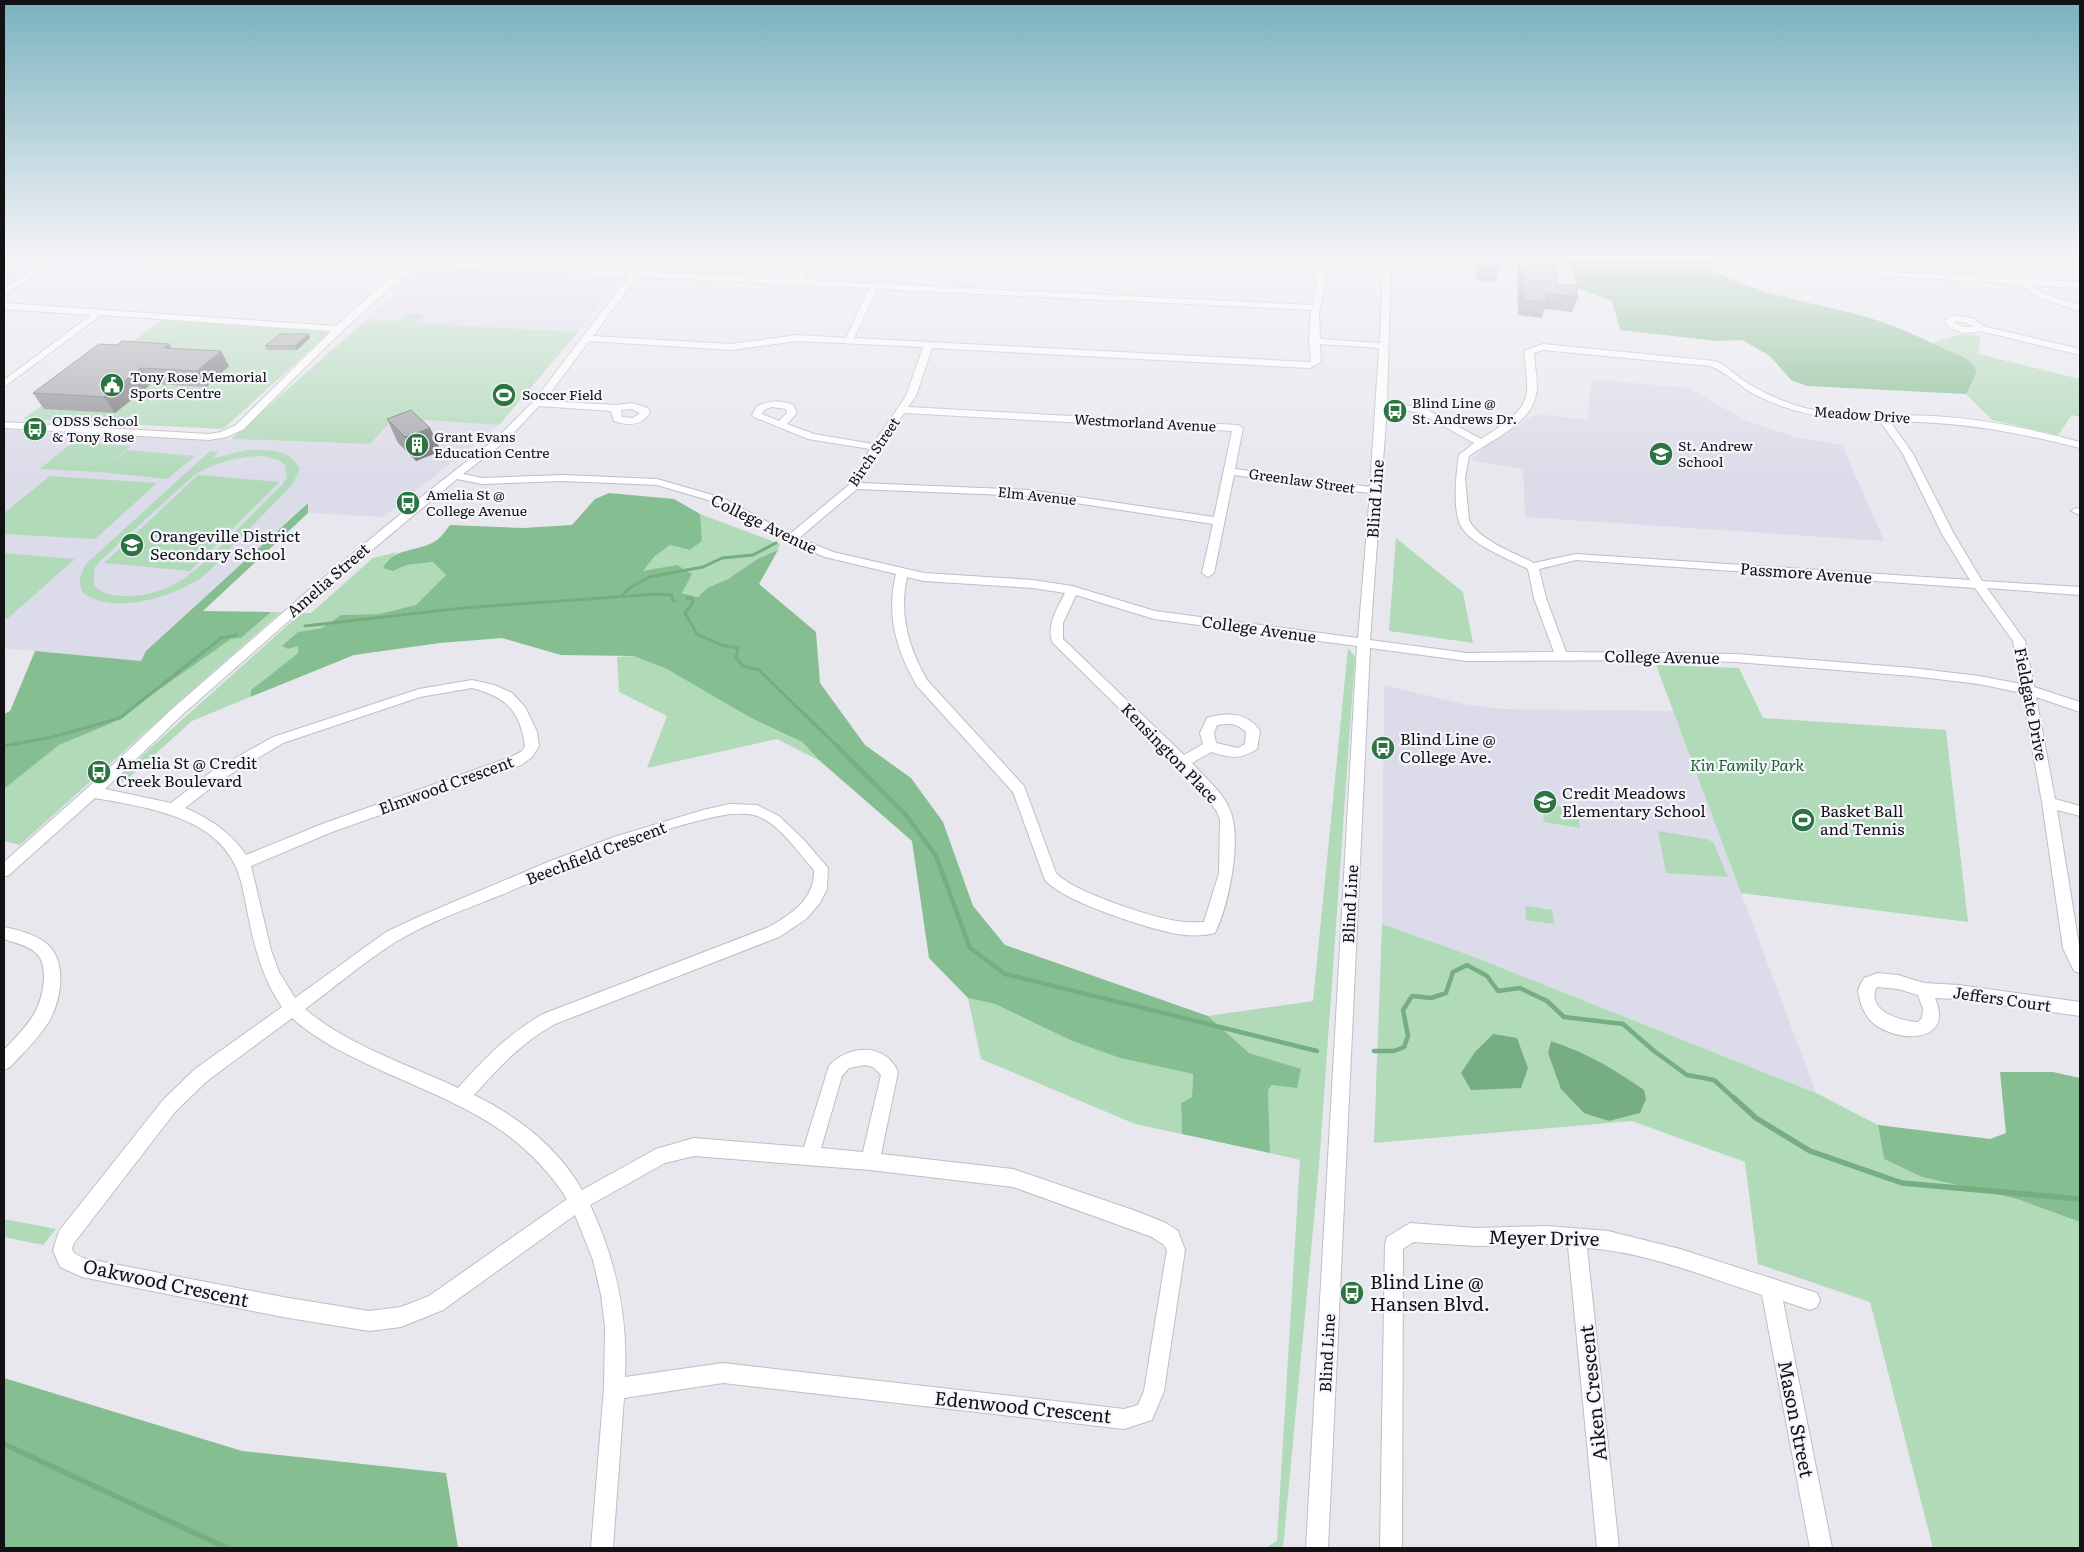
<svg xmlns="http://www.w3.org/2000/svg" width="2084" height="1552" font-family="Literata,serif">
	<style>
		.built { fill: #dcdbe9 }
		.green { fill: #b1dab9; fill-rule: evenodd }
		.forest { fill: #85be91 }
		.water { fill: #76ae82 }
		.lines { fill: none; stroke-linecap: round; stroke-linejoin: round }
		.stream-far2 { stroke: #76ae82; stroke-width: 3 }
		.stream-far1 { stroke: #76ae82; stroke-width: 4.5 }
		.stream { stroke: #76ae82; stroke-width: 5.5 }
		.minor-casing { stroke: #bebec5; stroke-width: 2 }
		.minor { fill: #fff; fill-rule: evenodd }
		.wall { fill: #919196 }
		.shaded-wall { fill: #76767a }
		.building { fill: #a9a9af; stroke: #76767a }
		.labels { text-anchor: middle; stroke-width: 4.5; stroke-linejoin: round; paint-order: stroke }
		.far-poi-label { font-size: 14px; fill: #121214; stroke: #f5f5fc; text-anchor: start }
		.far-street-label { font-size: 14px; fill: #121214; stroke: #f5f5fc }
		.street-label { font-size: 16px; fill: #121214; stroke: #f5f5fc }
		.poi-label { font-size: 16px; fill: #121214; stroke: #f5f5fc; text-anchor: start }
		.park-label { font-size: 16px; font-style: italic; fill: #1e5c31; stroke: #f5f5fc }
		.near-street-label { font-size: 19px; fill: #121214; stroke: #f5f5fc }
		.near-poi-label { font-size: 19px; fill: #121214; stroke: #f5f5fc; text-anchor: start }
	</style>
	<rect width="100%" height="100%" fill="#e8e7ee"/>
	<g class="built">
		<path d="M4,259H154L126,279L38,274L27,282L4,280Z"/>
		<path d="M423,268L621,278L578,332L365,321Z"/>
		<path d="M1592,379L1689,388L1746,421L1798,438L1842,445L1884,541L1525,517L1523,469L1470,460L1485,447L1537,414L1587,420Z"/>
		<path d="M394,418L499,425L383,517L308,513L307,503L146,651L141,661L4,648V429L50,433L370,444Z"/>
		<path d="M1384,685L1463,704L1503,709L1673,711L1816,1093L1469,955L1382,924Z"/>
	</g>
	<g class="green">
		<path d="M1982,259H2080V265Z"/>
		<path d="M408,314H423L424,317L412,323L578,332L499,425L394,418L370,444L231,439L365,321L397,322Z"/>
		<path d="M164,319L335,328L223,429L23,419Z"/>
		<path d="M1962,334L1981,336L1978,354L2080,379V417L2072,415L2058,435L1992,420L1966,394L1977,373L1932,343Z"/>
		<path d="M73,442L131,446L113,462L128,450L195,456L167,479L100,472L40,469Z"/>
		<path d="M246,450C266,450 291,448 300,469L292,485C273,505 253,525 233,545C225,554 216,565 207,573C180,596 112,617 82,592C78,580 80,574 87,563L210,451L218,452L212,459ZM262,456L279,460L285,465L287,477L282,485C264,502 247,520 230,537C199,568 173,596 126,596C114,596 103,594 94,586V570L99,562L194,475C215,462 238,456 262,456Z"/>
		<path d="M198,475L280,482L190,571L104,563Z"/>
		<path d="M50,476L157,483L95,539L4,534V513Z"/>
		<path d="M700,514L780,544L778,550L759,558L728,579L707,588L698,597L681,592L642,572L654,557L670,545L690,550L701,541Z"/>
		<path d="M1396,538L1463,592L1473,643L1389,631Z"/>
		<path d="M398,552L386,561L393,571L407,565L433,562L446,575L416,605L378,614L341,615L322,628L298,632V653L251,690L250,697L192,721L124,782L116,779L301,613H311L373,558Z"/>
		<path d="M4,553L75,559L7,619L4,618Z"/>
		<path d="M271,612H281L183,698L20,845L4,841V789L59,745L112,723L231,639L241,638Z"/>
		<path d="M1348,648L1355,657L1319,1166L1283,1548H1265L1277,1541L1300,1160L1270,1153L1268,1090L1272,1085L1292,1067L1249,1053L1208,1016L1313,1001Z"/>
		<path d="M634,656L667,668L751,718L802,742L820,761L777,739L647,768L667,716L619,692L617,657Z"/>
		<path d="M1656,665L1739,668L1763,718L1946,730L1968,922L1741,893Z"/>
		<path d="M1542,804L1577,809L1580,828L1544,822Z"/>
		<path d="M1658,831L1706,839L1713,842L1728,877L1666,873Z"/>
		<path d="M1525,906L1552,910L1554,924L1526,920Z"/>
		<path d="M1382,924L1469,955L1816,1093L1878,1125L1884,1159L1922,1177L2017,1199L2080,1222V1548H1933L1870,1302L1758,1264L1745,1162L1632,1121L1374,1143ZM1551,1041L1572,1048L1625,1077L1555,1068L1548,1053Z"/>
		<path d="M968,998L995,1004L1072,1041L1120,1058L1193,1074L1192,1097L1181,1103L1182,1134L1135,1124L981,1059Z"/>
		<path d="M4,1219L56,1229L43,1245L4,1237Z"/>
	</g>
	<g class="forest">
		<path d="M1553,259H1747L1705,265C1745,293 1815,303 1863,316C1892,324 1918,336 1944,349C1956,354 1973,359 1977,372L1966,394L1807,386L1791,380L1770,356L1742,340L1717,341L1620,330L1612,301L1577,288L1573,268Z"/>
		<path d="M609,493L674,499L700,514L702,541L690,550L670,545L654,557L643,571L677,565L692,574L682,593L698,597L707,588L728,579L759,558L778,550L759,584L816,632L820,683L865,745L911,778L943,822L973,906L1005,945L1208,1016L1249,1053L1301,1069L1297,1088L1272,1085L1268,1090L1270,1153L1182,1134L1181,1103L1192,1097L1193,1074L1120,1058L1072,1041L995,1004L968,998L929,958L912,841L820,761L802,742L751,718L667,669L634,656L561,655L502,638L440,643L354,655L250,697L251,690L298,653V646L288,649L282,646L298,632L322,628L341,615L378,614L416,605L446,575L433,562L407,565L393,571L383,568C393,546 419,553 437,540C442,536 446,530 450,525L523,528L572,525L595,499Z"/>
		<path d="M308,503V513L203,611L271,612L241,638L231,639L112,723L59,745L4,789V714L10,711L35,651L141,661L146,651Z"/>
		<path d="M2000,1072H2053L2080,1078V1222L2017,1199L1922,1177L1884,1159L1878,1125L1990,1139L2006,1133Z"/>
		<path d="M4,1378L242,1451L446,1473L458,1548H4Z"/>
	</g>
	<g class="water">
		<path d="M1493,1034L1517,1038L1528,1068L1521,1088L1471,1090L1461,1073L1475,1052Z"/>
		<path d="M1551,1041C1584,1051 1615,1070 1644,1090L1646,1099L1640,1113L1609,1121L1584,1113L1561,1089L1548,1053Z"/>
	</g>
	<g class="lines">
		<g class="stream-far2">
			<path d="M621,596L631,587L649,577L703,567L722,558L753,555L776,543"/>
			<path d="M687,598H691L693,602L685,613L697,634L721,645L738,648L736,658L743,666L759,670L838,747"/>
			<path d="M305,626L462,608L657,594L672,595L673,601H675"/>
			<path d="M4,746L53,737L120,718L221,638L237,635"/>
		</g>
		<g class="stream-far1">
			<path d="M837,746L906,815L936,856L970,948L1005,974L1317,1051"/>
			<path d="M1374,1051H1394L1404,1047L1408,1036L1403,1010L1412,996L1431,998L1446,993L1453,972L1467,965L1487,976L1498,991L1520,988L1547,1001L1564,1017L1623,1024L1654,1051L1687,1075L1714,1080L1736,1100"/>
		</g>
		<g class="stream">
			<path d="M1734,1098L1756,1118L1810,1151L1902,1183L2080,1199"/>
			<path d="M4,1444L227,1548"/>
		</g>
		<g class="minor-casing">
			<g id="minor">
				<path d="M50,259H60L4,295V289Z"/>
				<path d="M289,259H422L423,261L796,279L807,259H815L804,280L1312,305L1317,286L1314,259H1322L1325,286L1319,312L1320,339L1380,343L1383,259H1391L1387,402L1426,409L1481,439C1498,428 1525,414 1527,391C1528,378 1525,364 1524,351L1543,344L1715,361C1727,365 1733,374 1743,380C1763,393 1786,404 1809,409C1851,418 1893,414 1934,416C1984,419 2032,429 2080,442V448C2013,431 1960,422 1890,421L1913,454L1954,534L1982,581L2080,587V595L1987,588L2025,641L2034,687L2080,702V712L2036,697L2055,799L2080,806V816L2057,810L2080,951V973L2074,971L2063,948L2042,802L2022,693L1979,684L1912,676L1736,662L1674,660L1467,661L1370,648L1328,1548H1306L1357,646L1154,619L1076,595L1063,623V639L1184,755L1203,744L1200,733L1207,718C1226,712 1248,712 1260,731L1257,749C1239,760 1231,758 1211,752L1192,763C1204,777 1222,791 1229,808C1243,836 1229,905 1215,933C1205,936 1188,936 1177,934C1147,928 1064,902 1045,880L1013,792L917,686C896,650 886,615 896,574L825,557L787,541L715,502L657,485L563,481L482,484L457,479L317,596L182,715L105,789L171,803L211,772L273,737L419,689L472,680L494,685L512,693L525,707L537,732L539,746L532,757L521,765L332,832L251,866L271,950L279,972L295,998L386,932L418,917L548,862L614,837L703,810L730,804L757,805L779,816L804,840L828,868L827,889L820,903L806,919L779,937L555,1024C521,1043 500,1066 474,1095C517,1116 558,1147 582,1190L656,1149L694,1138L804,1147L829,1066C848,1045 885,1042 898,1072L881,1154L1013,1169L1136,1211L1166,1223L1178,1231L1185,1250L1164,1391L1152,1420L1124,1429L723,1383L624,1398L613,1548H591L604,1388L605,1326L601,1295L593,1260L575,1215L443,1310L401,1327L369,1331L283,1317L82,1277L60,1267L53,1250L59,1231L163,1100L195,1069L282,1007C256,969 251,928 242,885C228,818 151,808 95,798L9,875L4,877V862L102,775L172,709L309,590L415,502L499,436L534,401L629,276L418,266C355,315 300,372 244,429L227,437L209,440L4,428V422L209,434L221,432L236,425L331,331L101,315L4,387V380L91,315L4,309V303L336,326L376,290L408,265L293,261ZM637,277L869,288L846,338L798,335L731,344L593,336ZM877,289L1311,310L1309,341L1311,361L1309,362L854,338ZM589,341L731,350L798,341L923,347L906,396L873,444L814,434L787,424L797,413L793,405C780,400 770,400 757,406L752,415L754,417L808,439L870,449L850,484L790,534L723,498L657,479L563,475L482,478L463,474L507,440L539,406L611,411L614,421C628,426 641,426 650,413L648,408L632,403L616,405L544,401ZM1320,344L1379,348L1370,487L1235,469L1243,428L1238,425L908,407L916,396L932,348L1310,368L1321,362ZM1543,350L1710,366C1725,371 1738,385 1752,393C1792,415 1835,420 1880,421L1903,454L1942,534L1970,580L1576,554L1534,563C1515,553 1478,540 1469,520L1465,478L1469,456C1491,440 1530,425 1536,395C1539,381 1534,366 1534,353ZM771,407L786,409L787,413L779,421L762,414L764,410ZM1387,407L1420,413L1474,443L1459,455C1456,472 1452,513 1462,528C1474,546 1509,559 1528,569L1534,598L1554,652L1467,653L1370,640ZM632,409L640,413L633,418L622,417L621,410ZM904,413L1232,431L1214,517L1030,490L861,483L881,447ZM1234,475L1370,493L1358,638L1155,611L1072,586L1033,580L924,573L833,552L799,538L857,489L1030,496L1213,524L1202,573L1208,577L1214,573ZM1576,560L1975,588L2013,641L2021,684L1979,676L1912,668L1736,654L1566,652L1546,598L1539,569ZM907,577L924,581L1033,588L1065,593C1058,607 1045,627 1053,643L1178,766L1216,810L1220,819L1219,873L1204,922C1196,922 1186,923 1177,921C1151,917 1073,892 1056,873L1024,786L927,680C908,647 899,614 907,577ZM472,688C506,697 520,710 525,746L522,751L511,757L322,824L246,855C230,832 211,819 185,808L221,780L283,743L420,697ZM1224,724C1234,723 1239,726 1246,732L1245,744L1238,748L1216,743L1214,733L1217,725ZM730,814C738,814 746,813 754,815C779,822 797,852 814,870C815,899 792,914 769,927L543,1014C508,1034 485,1058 458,1088C407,1064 349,1046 305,1009C335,987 365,961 397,941C429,922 466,909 501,895C571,865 655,827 730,814ZM292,1018C317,1041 350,1056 380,1070C456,1104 519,1125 567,1199L429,1296L401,1307L369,1311L283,1297L83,1258L74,1253L72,1249L74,1243L175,1112L207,1081ZM865,1065L873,1067L881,1075L863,1152L821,1148L842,1076L849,1068ZM694,1156L870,1170L1013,1187L1152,1237L1164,1245L1167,1250L1144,1391L1138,1405L1124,1409L723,1363L625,1377C628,1316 616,1260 590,1205L665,1163Z"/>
				<path d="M1849,270L2080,282V288L2031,285L2044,294L2080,305V311L2038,298L2020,284L1852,274L1848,272Z"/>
				<path d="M1953,315L1975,319L1982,326L2080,349V355L1980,331C1966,335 1953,333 1944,321ZM1955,321L1965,322L1974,327H1963L1954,322Z"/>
				<path d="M2076,508L2080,509V515L2071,511Z"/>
				<path d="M4,927C18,930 35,934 47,944C68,962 61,1002 48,1023C37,1040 23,1053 10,1067L4,1070V1050C26,1026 42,1013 44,978C44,969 43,959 36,953C27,945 15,943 4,939Z"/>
				<path d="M1878,973L1898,975L1924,983L1959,985L2080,1002V1016L1959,999L1935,998C1956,1047 1889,1043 1869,1019C1863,1011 1859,1000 1858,990L1864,978ZM1878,987L1898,989L1918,995L1923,1009L1922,1018L1918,1022C1901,1021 1867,1012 1876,988Z"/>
				<path d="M1410,1223L1476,1228L1547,1226L1608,1231L1680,1249L1817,1293L1820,1300L1817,1307L1810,1310L1783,1301L1832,1548H1810L1762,1295C1707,1277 1646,1252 1587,1248L1619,1548H1597L1568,1246L1547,1244L1476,1246L1413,1242L1403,1249L1402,1548H1380L1385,1244L1387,1237Z"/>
			</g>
		</g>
		<use href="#minor" class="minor"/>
	</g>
	<g class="wall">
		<path d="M1476,259H1504L1501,270H1499L1495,282L1476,280Z"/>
		<path d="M1518,259H1541V262L1557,284L1578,297L1572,312L1544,309L1542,318L1518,315L1517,263Z"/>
		<path d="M310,338L297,350H267L265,346Z"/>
		<path d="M172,348L229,366L206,387L151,384L115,413L44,409L33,393Z"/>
		<path d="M387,419L430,428L441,451L416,461L398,443Z"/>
	</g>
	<g class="shaded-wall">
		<path d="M309,334L310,338L297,350L295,346Z"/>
		<path d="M169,344L178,359L164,348Z"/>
		<path d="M221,351L229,366L206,387L197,371Z"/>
		<path d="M141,368L151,384L115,413L104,397Z"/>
		<path d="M430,428L441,451L416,461L405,437Z"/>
	</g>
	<g class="building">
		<path d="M1480,259H1500V267L1480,266Z"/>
		<path d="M1522,259H1541V262L1555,263L1557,284L1576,285L1578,297L1546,294L1547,303L1523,300Z"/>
		<path d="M280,334H309L295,346H265Z"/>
		<path d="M122,341L169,344L164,348L221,351L197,371L141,368L104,397L33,393L99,344L117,345Z"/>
		<path d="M411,410L430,428L405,437L387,419Z"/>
	</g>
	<linearGradient id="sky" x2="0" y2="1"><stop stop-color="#7ab2bf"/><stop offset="0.54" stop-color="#f5f4f7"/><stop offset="1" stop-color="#f5f4f7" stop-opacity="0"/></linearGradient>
	<rect width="2084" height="476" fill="url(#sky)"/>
	<defs>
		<g id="civic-disc" transform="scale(1.25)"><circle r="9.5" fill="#2c7441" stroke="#f5f5fc"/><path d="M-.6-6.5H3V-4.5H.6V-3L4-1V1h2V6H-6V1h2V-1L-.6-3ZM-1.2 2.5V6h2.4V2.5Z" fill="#fff"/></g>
		<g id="stadium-disc" transform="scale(1.25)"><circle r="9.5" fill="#2c7441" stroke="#f5f5fc"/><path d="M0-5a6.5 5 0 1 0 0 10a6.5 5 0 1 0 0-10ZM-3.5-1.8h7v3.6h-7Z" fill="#fff"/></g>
		<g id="bus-disc" transform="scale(1.25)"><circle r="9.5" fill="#2c7441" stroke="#f5f5fc"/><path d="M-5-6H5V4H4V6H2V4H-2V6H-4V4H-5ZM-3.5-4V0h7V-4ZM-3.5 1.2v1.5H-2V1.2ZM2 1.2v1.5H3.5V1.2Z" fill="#fff"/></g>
		<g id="building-disc" transform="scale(1.25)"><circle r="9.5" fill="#2c7441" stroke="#f5f5fc"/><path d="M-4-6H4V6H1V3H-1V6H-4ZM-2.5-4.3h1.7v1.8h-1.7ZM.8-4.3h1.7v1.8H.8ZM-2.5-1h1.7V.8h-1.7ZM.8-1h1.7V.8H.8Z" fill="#fff"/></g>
		<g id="school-disc" transform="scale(1.25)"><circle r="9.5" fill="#2c7441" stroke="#f5f5fc"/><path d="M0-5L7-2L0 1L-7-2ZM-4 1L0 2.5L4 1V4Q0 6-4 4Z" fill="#fff"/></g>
	</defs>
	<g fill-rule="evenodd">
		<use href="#civic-disc" x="112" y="385"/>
		<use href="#stadium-disc" x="504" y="395"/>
		<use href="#bus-disc" x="1395" y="411"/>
		<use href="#bus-disc" x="35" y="429"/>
		<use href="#building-disc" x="417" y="445"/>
		<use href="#school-disc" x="1661" y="454"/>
		<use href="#bus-disc" x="408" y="503"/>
		<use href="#school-disc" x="132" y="545"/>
		<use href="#bus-disc" x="1383" y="748"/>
		<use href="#bus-disc" x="99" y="772"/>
		<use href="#school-disc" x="1545" y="802"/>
		<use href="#stadium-disc" x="1803" y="820"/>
		<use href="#bus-disc" x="1352" y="1293"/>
	</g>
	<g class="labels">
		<g class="far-poi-label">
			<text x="130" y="382">Tony Rose Memorial<tspan x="130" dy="16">Sports Centre</tspan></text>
			<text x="522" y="400">Soccer Field</text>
			<text x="1412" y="408">Blind Line @<tspan x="1412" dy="16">St. Andrews Dr.</tspan></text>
			<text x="52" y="426">ODSS School<tspan x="52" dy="16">&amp; Tony Rose</tspan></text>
			<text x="434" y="442">Grant Evans<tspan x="434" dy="16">Education Centre</tspan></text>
			<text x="1678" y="451">St. Andrew<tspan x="1678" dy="16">School</tspan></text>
			<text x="426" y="500">Amelia St @<tspan x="426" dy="16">College Avenue</tspan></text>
		</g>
		<g class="far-street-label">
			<text transform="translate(1862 415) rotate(4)" y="5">Meadow Drive</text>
			<text transform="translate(1145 423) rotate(3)" y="5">Westmorland Avenue</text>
			<text transform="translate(874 452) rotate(-56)" y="5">Birch Street</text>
			<text transform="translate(1302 481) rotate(8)" y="5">Greenlaw Street</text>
			<text transform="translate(1037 496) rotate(6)" y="5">Elm Avenue</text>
		</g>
		<g class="street-label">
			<text transform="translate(1375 499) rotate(-86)" y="6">Blind Line</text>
			<text transform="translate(764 524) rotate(26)" y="6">College Avenue</text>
			<text transform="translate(1806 573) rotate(4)" y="6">Passmore Avenue</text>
			<text transform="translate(328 580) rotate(-41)" y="6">Amelia Street</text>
			<text transform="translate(1259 629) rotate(8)" y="6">College Avenue</text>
			<text transform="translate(1662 657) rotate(1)" y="6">College Avenue</text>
			<text transform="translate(2031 704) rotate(79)" y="6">Fieldgate Drive</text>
			<text transform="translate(1170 753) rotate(46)" y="6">Kensington Place</text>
			<text transform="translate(446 785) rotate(-20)" y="6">Elmwood Crescent</text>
			<text transform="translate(596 853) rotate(-21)" y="6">Beechfield Crescent</text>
			<text transform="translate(1350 904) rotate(-87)" y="6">Blind Line</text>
			<text transform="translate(2002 999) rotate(8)" y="6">Jeffers Court</text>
			<text transform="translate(1327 1353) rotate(-87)" y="6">Blind Line</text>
		</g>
		<g class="poi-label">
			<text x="150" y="542">Orangeville District<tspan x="150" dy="18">Secondary School</tspan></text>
			<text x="1400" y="745">Blind Line @<tspan x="1400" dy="18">College Ave.</tspan></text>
			<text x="116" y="769">Amelia St @ Credit<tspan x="116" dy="18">Creek Boulevard</tspan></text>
			<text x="1562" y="799">Credit Meadows<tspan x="1562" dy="18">Elementary School</tspan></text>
			<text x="1820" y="817">Basket Ball<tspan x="1820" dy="18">and Tennis</tspan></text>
		</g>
		<g class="park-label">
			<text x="1747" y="771">Kin Family Park</text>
		</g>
		<g class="near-street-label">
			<text transform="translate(1544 1238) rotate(1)" y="7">Meyer Drive</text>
			<text transform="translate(166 1283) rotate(12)" y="7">Oakwood Crescent</text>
			<text transform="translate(1593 1393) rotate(-96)" y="7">Aiken Crescent</text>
			<text transform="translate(1023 1407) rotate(6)" y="7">Edenwood Crescent</text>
			<text transform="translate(1796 1419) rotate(79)" y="7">Mason Street</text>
		</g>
		<g class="near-poi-label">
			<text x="1370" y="1289">Blind Line @<tspan x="1370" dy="22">Hansen Blvd.</tspan></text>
		</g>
	</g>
	<rect width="2084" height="1552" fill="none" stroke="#121214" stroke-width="10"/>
</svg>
